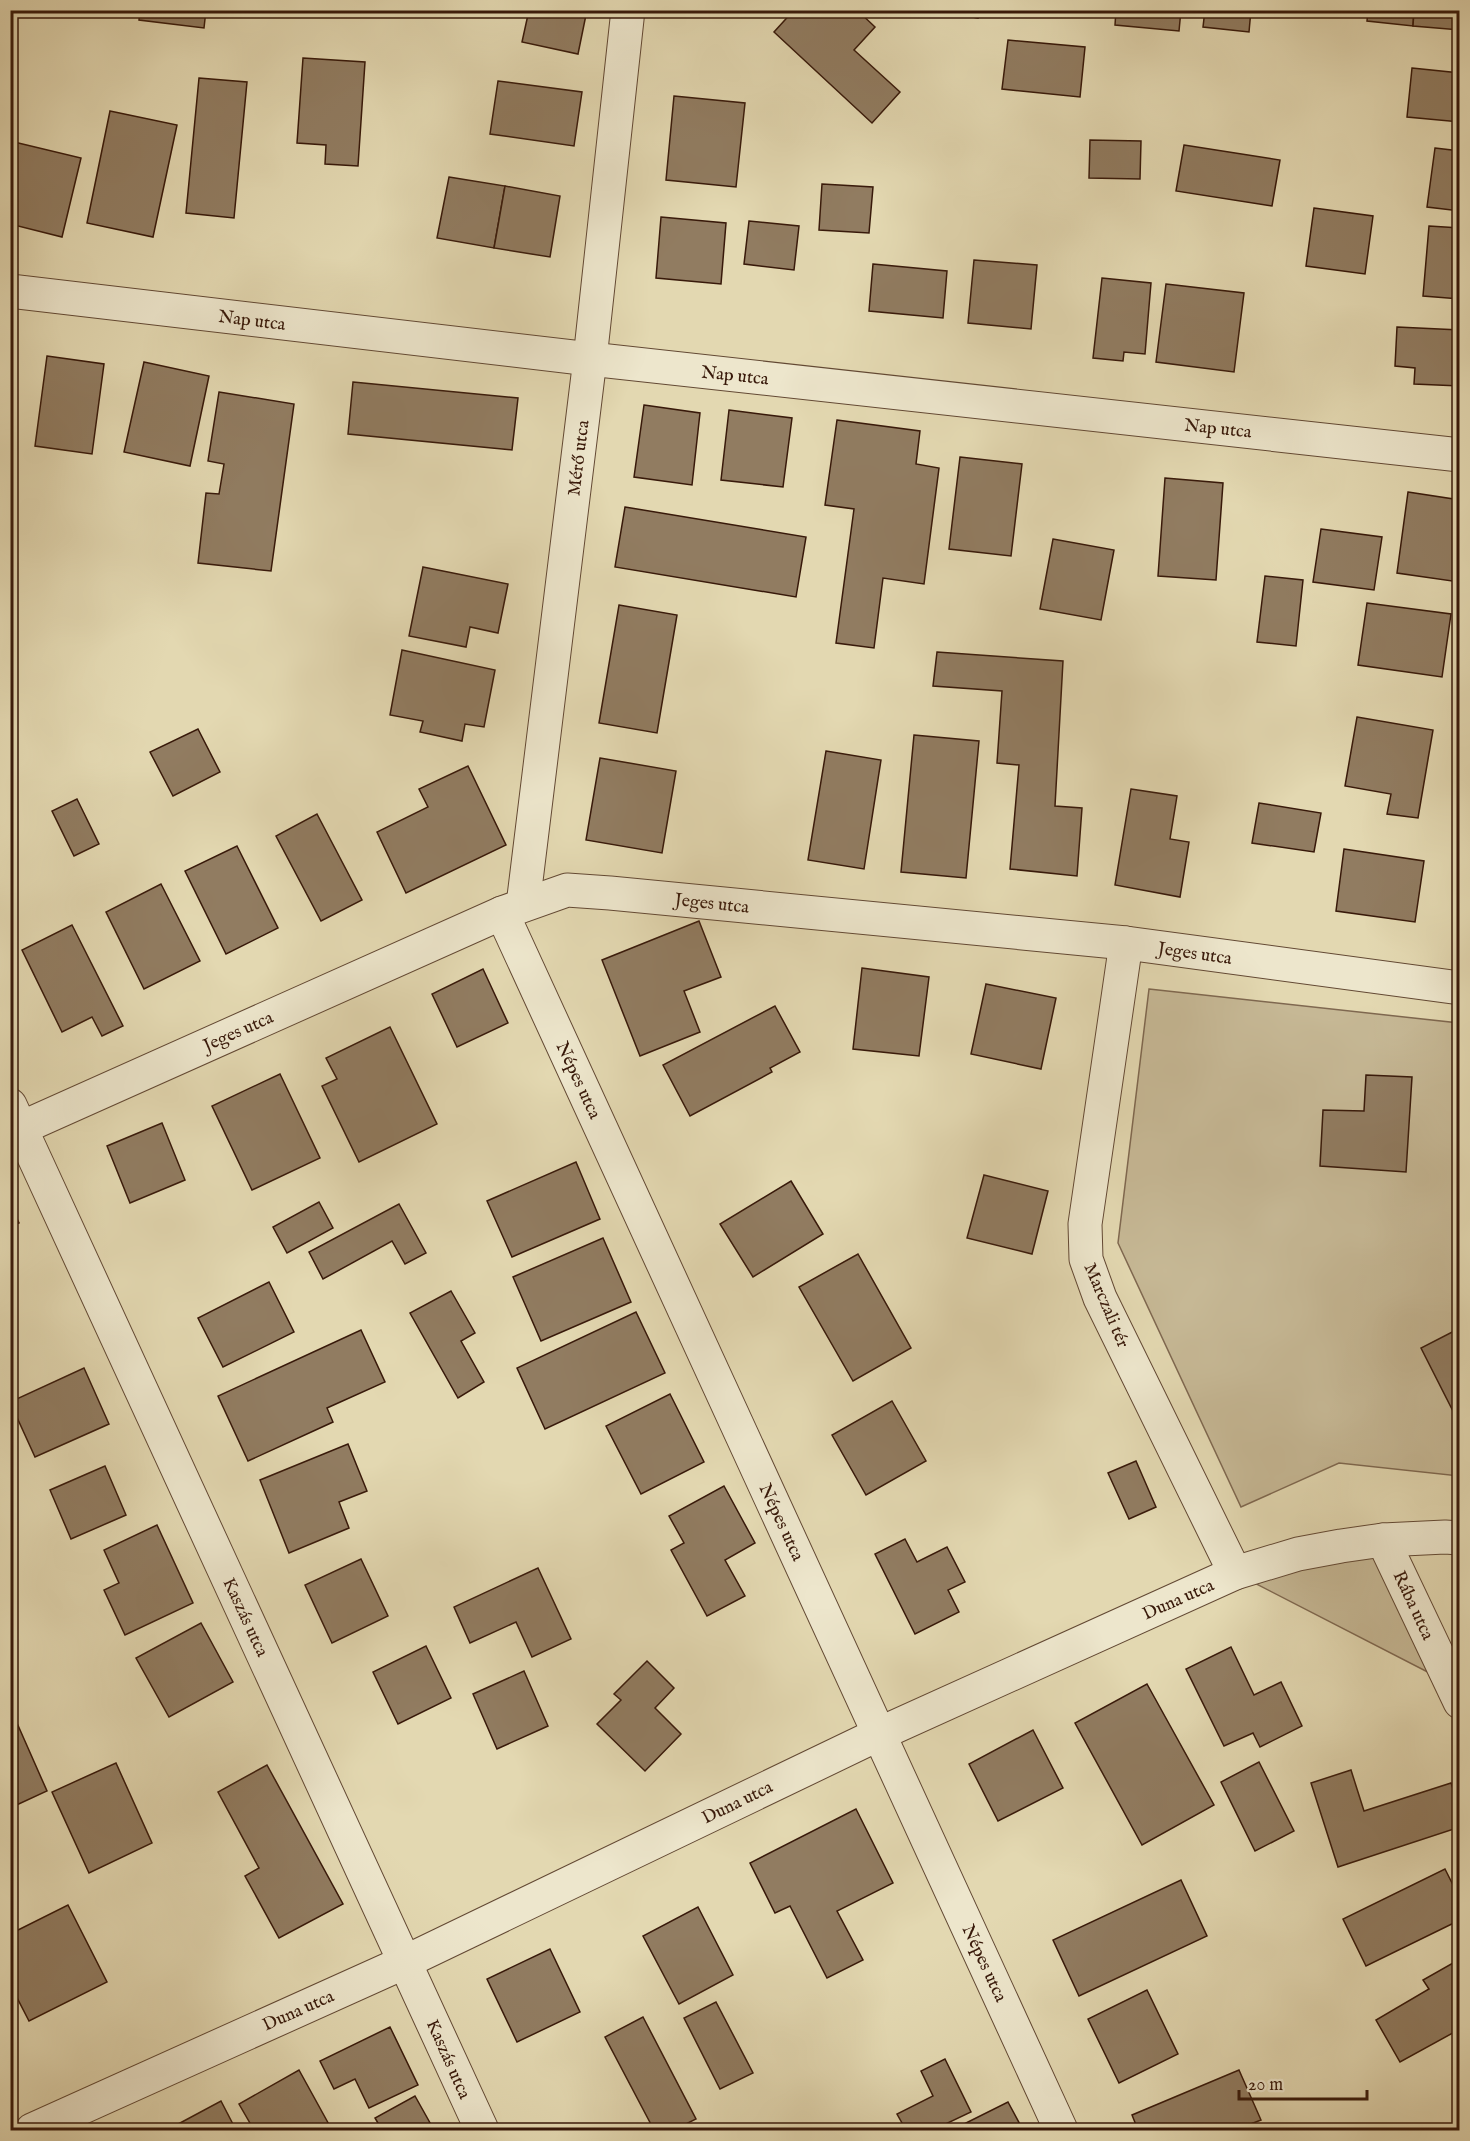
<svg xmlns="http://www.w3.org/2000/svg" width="1470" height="2141" font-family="'IM FELL English',serif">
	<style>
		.green { fill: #c6b895; stroke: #7f6850; stroke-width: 1.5 }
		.building { fill: #917c61; stroke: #38190a; stroke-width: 1.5 }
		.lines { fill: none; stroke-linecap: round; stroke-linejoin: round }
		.street-casing { stroke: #634934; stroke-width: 35 }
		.street { stroke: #ede6cc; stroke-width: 33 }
		.labels { text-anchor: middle; stroke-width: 6; stroke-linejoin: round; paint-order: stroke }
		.street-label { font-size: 18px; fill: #38190a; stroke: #ede6cc }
	</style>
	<rect width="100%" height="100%" fill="#e3d8b1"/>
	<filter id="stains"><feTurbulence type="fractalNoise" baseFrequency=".00333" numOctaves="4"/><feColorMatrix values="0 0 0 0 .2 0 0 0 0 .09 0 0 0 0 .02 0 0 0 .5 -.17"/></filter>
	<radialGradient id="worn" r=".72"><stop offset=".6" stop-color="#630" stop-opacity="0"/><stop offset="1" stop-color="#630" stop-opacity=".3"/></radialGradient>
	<g class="green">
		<path d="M1149,989L1459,1023V1476L1339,1463L1241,1507L1118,1243Z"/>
		<path d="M1383,1540L1451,1684L1235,1573Z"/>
	</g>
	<g class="building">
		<path d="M140,10H206L204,28L139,20Z"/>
		<path d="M529,10H587L578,54L522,42Z"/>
		<path d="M794,10H810L814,15L818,10H857L875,27L854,50L900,92L872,123L774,32Z"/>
		<path d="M936,10H979L978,18Z"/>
		<path d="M1116,10H1181L1179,31L1115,25Z"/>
		<path d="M1205,10H1251L1249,32L1203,27Z"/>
		<path d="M1368,10H1414L1413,26L1367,21Z"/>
		<path d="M1414,10H1460V30L1413,26Z"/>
		<path d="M1008,40L1085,47L1080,97L1002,89Z"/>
		<path d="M303,58L365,62L358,166L325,164L326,145L297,143Z"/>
		<path d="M1412,68L1460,73V122L1407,117Z"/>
		<path d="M199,78L247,82L234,218L186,213Z"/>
		<path d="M498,81L582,92L574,146L490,134Z"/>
		<path d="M674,96L745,103L736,187L666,180Z"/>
		<path d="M110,111L177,125L153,237L87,223Z"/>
		<path d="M1090,140L1141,141L1140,179L1089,178Z"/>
		<path d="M10,141L81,158L62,237L10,224Z"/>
		<path d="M1184,145L1280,160L1272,206L1176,191Z"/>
		<path d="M1435,148L1460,151V211L1427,207Z"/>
		<path d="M449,177L505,186L494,248L437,238Z"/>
		<path d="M822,184L873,187L869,233L819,230Z"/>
		<path d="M505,186L560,196L550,257L494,248Z"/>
		<path d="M1314,208L1373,216L1365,274L1306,266Z"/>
		<path d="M661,217L726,223L721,284L656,278Z"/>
		<path d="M749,221L799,226L794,270L744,264Z"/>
		<path d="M1429,226L1460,228V299L1423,296Z"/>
		<path d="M974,260L1037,265L1031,329L968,323Z"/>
		<path d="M873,264L947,271L943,318L869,311Z"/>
		<path d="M1102,278L1151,283L1145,354L1124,352L1123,361L1093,358Z"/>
		<path d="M1166,284L1244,293L1234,372L1156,362Z"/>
		<path d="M1397,327L1460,330V386L1414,384L1415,368L1395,366Z"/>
		<path d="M47,356L104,364L92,454L35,446Z"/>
		<path d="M144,362L209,376L190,466L124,452Z"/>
		<path d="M353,382L518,398L512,450L348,434Z"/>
		<path d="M219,392L294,404L271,571L198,563L206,493L219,494L224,464L208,461Z"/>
		<path d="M644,405L700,413L692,485L634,477Z"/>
		<path d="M729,410L792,418L783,487L721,480Z"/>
		<path d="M837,420L920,431L916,464L939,468L924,584L883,578L874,648L836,643L854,509L825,505Z"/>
		<path d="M960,457L1022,464L1011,556L949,549Z"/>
		<path d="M1165,478L1223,483L1216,580L1158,576Z"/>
		<path d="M1408,492L1460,500L1459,582L1397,573Z"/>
		<path d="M625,507L806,537L796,597L615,567Z"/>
		<path d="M1321,529L1382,537L1374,590L1313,582Z"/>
		<path d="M1053,539L1114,550L1101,620L1040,609Z"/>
		<path d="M423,567L508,584L498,633L470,627L466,647L409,636Z"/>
		<path d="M1265,576L1303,580L1296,646L1257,642Z"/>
		<path d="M1367,603L1451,614L1442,677L1358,665Z"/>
		<path d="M619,605L677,615L657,733L599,723Z"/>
		<path d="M402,650L495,670L484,727L465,724L462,741L420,732L423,721L390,715Z"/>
		<path d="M937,652L1063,661L1055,806L1082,808L1077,876L1010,869L1019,765L997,763L1002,691L933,686Z"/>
		<path d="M1357,717L1433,730L1418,818L1387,814L1391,794L1345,786Z"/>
		<path d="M198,729L220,772L173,796L150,752Z"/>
		<path d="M914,735L979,741L966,878L901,872Z"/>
		<path d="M826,751L881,760L864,869L808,860Z"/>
		<path d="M600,758L676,771L662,853L586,840Z"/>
		<path d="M468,766L506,845L406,893L377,832L428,807L419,789Z"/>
		<path d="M1131,789L1177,796L1170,839L1189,842L1180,897L1115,885Z"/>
		<path d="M77,799L99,844L74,856L52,811Z"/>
		<path d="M1259,803L1321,813L1314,852L1252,843Z"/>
		<path d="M317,814L362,900L321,921L276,836Z"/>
		<path d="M237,846L278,928L226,954L185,871Z"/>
		<path d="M1344,849L1424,861L1415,922L1336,911Z"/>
		<path d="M161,884L200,961L144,989L106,912Z"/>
		<path d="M699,921L721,977L684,991L700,1032L640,1056L602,960Z"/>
		<path d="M72,925L123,1026L102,1036L92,1017L62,1032L22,950Z"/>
		<path d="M862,968L929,977L919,1056L853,1049Z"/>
		<path d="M483,969L508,1023L457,1047L432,994Z"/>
		<path d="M986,984L1056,998L1041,1069L971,1054Z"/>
		<path d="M775,1006L800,1052L770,1068L772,1072L690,1116L663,1065Z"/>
		<path d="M390,1027L437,1124L359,1162L322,1086L337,1079L326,1058Z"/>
		<path d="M280,1074L320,1158L252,1190L212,1106Z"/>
		<path d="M1366,1075L1412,1077L1406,1172L1320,1166L1323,1110L1364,1111Z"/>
		<path d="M162,1123L185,1180L130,1203L107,1146Z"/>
		<path d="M576,1162L600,1219L512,1257L487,1201Z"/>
		<path d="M984,1175L1048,1191L1032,1254L967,1238Z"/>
		<path d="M791,1181L823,1234L753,1277L720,1224Z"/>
		<path d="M319,1202L333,1228L287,1253L273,1227Z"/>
		<path d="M10,1204L19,1223L10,1227Z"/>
		<path d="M399,1204L426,1253L405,1264L392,1241L323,1279L309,1252Z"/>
		<path d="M603,1238L631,1302L541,1341L513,1277Z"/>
		<path d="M858,1254L911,1348L853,1381L799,1287Z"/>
		<path d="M269,1282L294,1332L223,1367L198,1318Z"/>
		<path d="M451,1291L475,1333L461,1341L484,1382L458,1398L410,1313Z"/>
		<path d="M636,1312L665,1373L545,1429L517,1368Z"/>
		<path d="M1460,1328V1425L1421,1348Z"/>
		<path d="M361,1330L385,1382L327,1408L333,1422L248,1461L218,1396Z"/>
		<path d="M84,1368L109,1424L35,1457L10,1402Z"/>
		<path d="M670,1394L704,1462L641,1494L606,1426Z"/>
		<path d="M892,1401L926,1461L866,1495L832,1435Z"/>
		<path d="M348,1444L367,1491L339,1502L349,1528L289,1553L260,1480Z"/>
		<path d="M1136,1461L1156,1507L1129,1519L1108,1473Z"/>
		<path d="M105,1466L126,1515L71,1539L50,1490Z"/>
		<path d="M724,1486L755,1543L725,1560L745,1596L707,1616L671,1550L684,1543L669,1516Z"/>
		<path d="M157,1525L193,1603L125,1635L104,1590L119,1583L104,1550Z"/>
		<path d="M905,1539L917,1562L947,1547L965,1582L948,1590L959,1612L915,1634L875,1554Z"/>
		<path d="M361,1559L388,1616L332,1643L305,1585Z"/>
		<path d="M538,1568L571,1639L532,1657L516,1622L470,1643L454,1607Z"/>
		<path d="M201,1623L233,1682L169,1717L136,1658Z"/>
		<path d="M426,1646L451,1698L398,1724L373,1672Z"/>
		<path d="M1231,1647L1254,1695L1281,1682L1302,1726L1260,1747L1253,1733L1224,1746L1186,1669Z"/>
		<path d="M647,1661L674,1688L655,1708L681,1734L645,1771L597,1724L621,1700L614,1694Z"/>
		<path d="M524,1671L548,1726L497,1749L473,1694Z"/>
		<path d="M1147,1684L1214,1805L1142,1845L1075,1723Z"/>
		<path d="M13,1714L47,1791L10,1808V1715Z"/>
		<path d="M1033,1730L1063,1788L998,1821L969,1764Z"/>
		<path d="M1259,1762L1294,1831L1255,1851L1221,1782Z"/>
		<path d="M116,1763L152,1843L89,1873L52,1792Z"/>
		<path d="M267,1765L343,1904L279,1938L245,1876L259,1868L218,1792Z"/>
		<path d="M1351,1770L1364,1811L1451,1783L1460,1809V1827L1338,1867L1311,1783Z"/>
		<path d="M856,1809L893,1883L837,1911L863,1960L827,1978L790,1906L775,1913L750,1863Z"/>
		<path d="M1445,1869L1460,1899V1920L1366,1966L1343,1919Z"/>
		<path d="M1181,1880L1207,1936L1079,1996L1053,1940Z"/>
		<path d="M68,1905L107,1982L29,2021L10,1984V1934Z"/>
		<path d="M698,1907L733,1975L679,2004L643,1936Z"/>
		<path d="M550,1949L580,2012L517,2042L487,1979Z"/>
		<path d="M1460,1959V2008L1453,2012L1460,2023V2029L1400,2062L1376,2020L1429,1989L1423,1980Z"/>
		<path d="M1147,1990L1178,2054L1119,2083L1088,2019Z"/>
		<path d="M716,2002L753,2073L720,2089L684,2018Z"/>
		<path d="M643,2017L696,2119L674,2130H654L605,2037Z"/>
		<path d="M390,2027L418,2085L369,2108L355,2079L334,2089L320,2061Z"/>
		<path d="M945,2059L971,2112L933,2130H906L897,2114L933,2096L921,2071Z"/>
		<path d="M299,2070L332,2130H254L239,2104Z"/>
		<path d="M1239,2070L1261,2120L1235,2130H1138L1132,2115Z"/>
		<path d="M415,2096L434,2130H382L375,2118Z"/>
		<path d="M221,2101L236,2130H167Z"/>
		<path d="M1008,2102L1023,2130H952Z"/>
	</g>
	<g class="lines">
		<g class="street-casing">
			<g id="street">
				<path d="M10,291L590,359L1460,455"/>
				<path d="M523,905L590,359L628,10"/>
				<path d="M502,913L1061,2130"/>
				<path d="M1126,943L1085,1224L1086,1259L1100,1298L1235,1573"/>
				<path d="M10,1105L482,2130"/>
				<path d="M10,1133L502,913L567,890L610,893L1126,943L1460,988"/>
				<path d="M1383,1540L1460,1702"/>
				<path d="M32,2130L405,1962L879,1734L1235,1573L1298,1554L1341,1546L1383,1540L1445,1537L1460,1538"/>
			</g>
		</g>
		<use href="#street" class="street"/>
	</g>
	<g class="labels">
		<g class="street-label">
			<text transform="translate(252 320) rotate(7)" y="6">Nap utca</text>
			<text transform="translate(735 375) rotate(6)" y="6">Nap utca</text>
			<text transform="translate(1218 428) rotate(6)" y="6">Nap utca</text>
			<text transform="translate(578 458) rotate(-83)" y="6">Mérő utca</text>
			<text transform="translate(712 903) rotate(6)" y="6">Jeges utca</text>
			<text transform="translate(1195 953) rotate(8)" y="6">Jeges utca</text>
			<text transform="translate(238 1031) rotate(-24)" y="6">Jeges utca</text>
			<text transform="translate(579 1080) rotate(65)" y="6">Népes utca</text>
			<text transform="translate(1107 1305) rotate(67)" y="6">Marczali tér</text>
			<text transform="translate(782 1522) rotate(65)" y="6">Népes utca</text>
			<text transform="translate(1178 1599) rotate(-24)" y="6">Duna utca</text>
			<text transform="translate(1414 1605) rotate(65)" y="6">Rába utca</text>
			<text transform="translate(246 1617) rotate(65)" y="6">Kaszás utca</text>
			<text transform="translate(737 1802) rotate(-26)" y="6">Duna utca</text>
			<text transform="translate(985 1963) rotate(65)" y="6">Népes utca</text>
			<text transform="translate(298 2010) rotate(-24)" y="6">Duna utca</text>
			<text transform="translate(449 2059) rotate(66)" y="6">Kaszás utca</text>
		</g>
	</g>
	<rect width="1470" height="2141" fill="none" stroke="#e3d8b1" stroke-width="36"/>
	<rect x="12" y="12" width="1446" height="2117" fill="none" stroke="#38190a" stroke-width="3"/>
	<rect x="18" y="18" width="1434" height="2105" fill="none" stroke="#38190a" stroke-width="1.5"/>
	<path d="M1239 2090v9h128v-9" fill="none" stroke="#38190a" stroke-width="3"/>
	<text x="1248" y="2090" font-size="18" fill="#38190a" stroke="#ede6cc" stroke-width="4.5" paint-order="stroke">20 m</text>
	<rect width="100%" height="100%" filter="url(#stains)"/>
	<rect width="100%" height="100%" fill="url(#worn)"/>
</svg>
